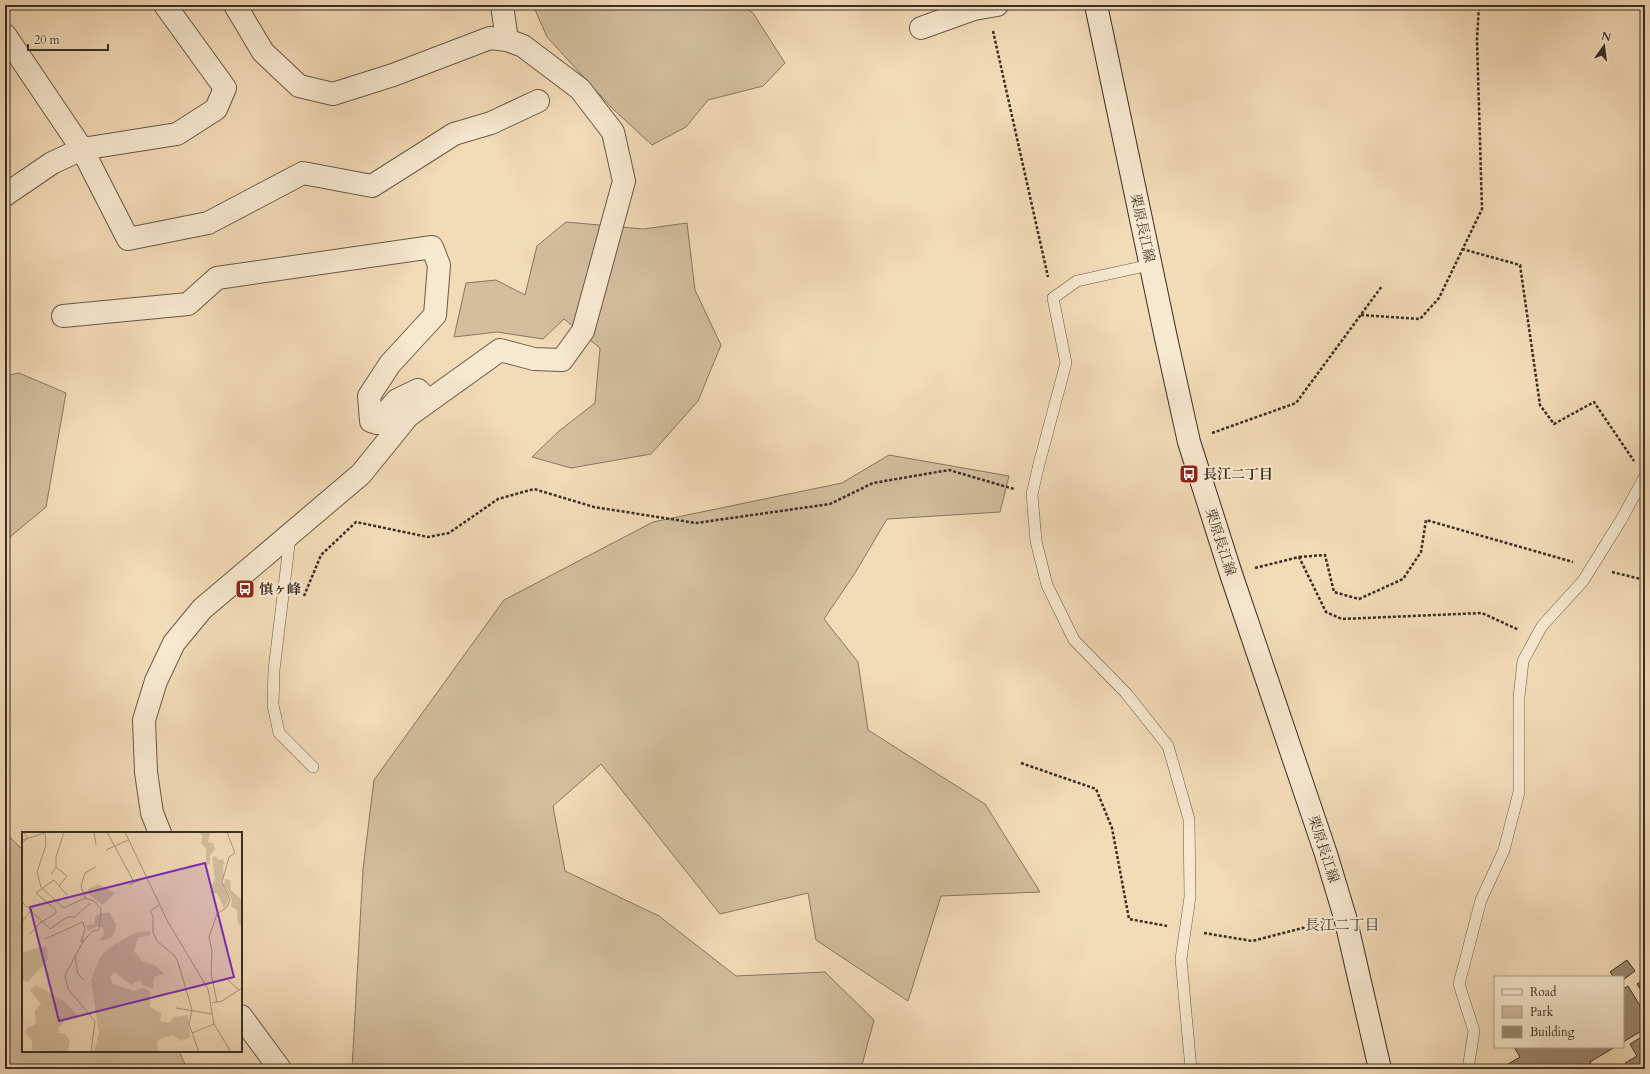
<svg xmlns="http://www.w3.org/2000/svg" width="1650" height="1074" font-family="Cardo,'Noto Serif JP',serif">
	<style>
		.green { fill: #d3be9e; stroke: #867661 }
		.building { fill: #9a8870; stroke: #3a2e24 }
		.lines { fill: none; stroke-linecap: round; stroke-linejoin: round }
		.service-casing { stroke: #685949; stroke-width: 12 }
		.minor-casing { stroke: #685949; stroke-width: 24 }
		.secondary-casing { stroke: #3a2e24; stroke-width: 24 }
		.path { stroke: #3a2e24; stroke-width: 2.5; stroke-dasharray: 3 2; stroke-linecap: butt }
		.service { stroke: #f7e8d0; stroke-width: 11 }
		.minor { stroke: #f7e8d0; stroke-width: 22 }
		.secondary { stroke: #f7e8d0; stroke-width: 22 }
		.labels { text-anchor: middle; stroke-width: 4; stroke-linejoin: round; paint-order: stroke }
		.street-label { font-size: 14px; fill: #3a2e24; stroke: #f7e8d0 }
		.poi-label { font-size: 14px; font-weight: bold; fill: #3a2e24; stroke: #f7e8d0; text-anchor: start }
		.neighbourhood-label { font-size: 15px; fill: #3a2e24; stroke: #f7e8d0 }
		.inset-road { fill: none; stroke: #a8967c; stroke-width: 1 }
		.view { fill: #7b2cbf; fill-opacity: 0.15; stroke: #7b2cbf; stroke-width: 2 }
		.inset-edge { fill: none; stroke: #3a2e24; stroke-width: 2 }
	</style>
	<rect width="100%" height="100%" fill="#f2dbb7"/>
	<filter id="stains"><feTurbulence type="fractalNoise" baseFrequency=".005" numOctaves="4"/><feColorMatrix values="0 0 0 0 .2 0 0 0 0 .09 0 0 0 0 .02 0 0 0 .5 -.17"/></filter>
	<radialGradient id="worn" r=".72"><stop offset=".6" stop-color="#630" stop-opacity="0"/><stop offset="1" stop-color="#630" stop-opacity=".3"/></radialGradient>
	<g class="green">
		<path d="M533,5H741L753,13L785,63L763,86L708,100L686,127L652,145L612,108L547,37Z"/>
		<path d="M566,222L643,229L687,223L695,290L721,345L698,401L651,454L571,468L532,457L559,431L595,403L600,348L564,319L543,339L497,332L454,337L466,283L496,280L525,295L537,246Z"/>
		<path d="M19,373L66,393L46,507L5,541V376Z"/>
		<path d="M889,455L1009,476L1000,512L887,519L855,573L824,619L858,662L868,730L985,804L1040,892L941,896L908,1001L816,940L808,893L720,914L601,764L553,806L565,871L659,916L736,976L825,972L874,1020L861,1069H352L363,869L374,780L504,600L653,522L842,483Z"/>
		<path d="M5,833L23,850V1051H179L187,1069H5Z"/>
	</g>
	<g class="building">
		<path d="M1627,960L1635,971L1623,980V977H1614L1610,972Z"/>
		<path d="M1645,979V997L1637,984Z"/>
		<path d="M1628,986L1645,1014V1029L1623,1042V989Z"/>
		<path d="M1645,1035V1069H1629L1625,1063L1637,1056L1630,1044Z"/>
		<path d="M1514,1047H1615L1590,1062L1594,1069H1500L1520,1057Z"/>
	</g>
	<g class="lines">
		<g class="service-casing">
			<g id="service">
				<path d="M1150,265L1077,281L1053,298L1066,363L1039,464L1032,494L1036,541L1047,585L1074,640L1126,693L1168,746L1189,819L1190,897L1181,959L1191,1069"/>
				<path d="M290,537L274,670L273,705L279,733L313,767"/>
				<path d="M1468,1069L1474,1031L1459,984L1481,900L1504,850L1519,792V697L1523,661L1542,626L1583,581L1621,520L1645,476"/>
			</g>
		</g>
		<g class="minor-casing">
			<g id="minor">
				<path d="M502,5L507,40"/>
				<path d="M921,28L974,9L997,5"/>
				<path d="M5,35L82,149L128,239L208,223L303,173L372,186L454,134L491,123L538,101"/>
				<path d="M5,195L52,163L82,149L177,134L216,109L225,88L165,5"/>
				<path d="M63,316L188,304L217,278L432,247L439,265L435,315L390,364L369,396L371,421L377,423L397,400L418,390L428,401"/>
				<path d="M160,833L152,813L146,772L144,720L156,681L174,643L202,609L361,474L408,416L500,350L534,359L562,360L583,331L624,181L613,132L580,89L523,46L507,40L490,38L393,75L333,94L299,86L263,52L235,5"/>
				<path d="M241,1016L280,1069"/>
			</g>
		</g>
		<g class="secondary-casing">
			<path id="secondary" d="M1096,5L1166,338L1189,442L1231,574L1326,854L1345,917L1380,1069"/>
		</g>
		<g class="path">
			<path d="M993,31L1048,277"/>
			<path d="M1462,249L1520,265L1540,405L1554,424L1594,402L1634,461"/>
			<path d="M1361,315L1420,319L1439,298L1482,209L1477,40L1479,5"/>
			<path d="M1212,433L1296,403L1382,286"/>
			<path d="M1299,557L1325,555L1334,592L1359,599L1403,579L1421,552L1426,520L1573,562"/>
			<path d="M1255,568L1299,557L1326,612L1342,619L1482,613L1519,630"/>
			<path d="M1612,572L1645,580"/>
			<path d="M304,596L321,555L356,522L428,537L449,533L498,499L534,489L594,507L696,523L830,504L873,483L949,470L1014,489"/>
			<path d="M1021,763L1096,789L1112,828L1129,919L1167,926"/>
			<path d="M1204,933L1252,941L1322,923"/>
		</g>
		<use href="#service" class="service"/>
		<use href="#minor" class="minor"/>
		<use href="#secondary" class="secondary"/>
	</g>
	<defs>
		<g id="bus-square" transform="scale(1)"><rect x="-9" y="-9" width="18" height="18" rx="4" fill="#8f2418" stroke="#f7e8d0"/><path d="M-5-6H5V4H4V6H2V4H-2V6H-4V4H-5ZM-3.5-4V0h7V-4ZM-3.5 1.2v1.5H-2V1.2ZM2 1.2v1.5H3.5V1.2Z" fill="#fff"/></g>
	</defs>
	<g fill-rule="evenodd">
		<use href="#bus-square" x="1189" y="474"/>
		<use href="#bus-square" x="245" y="589"/>
	</g>
	<g class="labels">
		<g class="street-label">
			<text transform="translate(1143 228) rotate(78)" y="5">栗原長江線</text>
			<text transform="translate(1221 542) rotate(72)" y="5">栗原長江線</text>
			<text transform="translate(1324 849) rotate(72)" y="5">栗原長江線</text>
		</g>
		<g class="poi-label">
			<text x="1203" y="479">長江二丁目</text>
			<text x="259" y="594">慎ヶ峰</text>
		</g>
		<g class="neighbourhood-label">
			<text x="1342" y="930">長江二丁目</text>
		</g>
	</g>
	<g transform="translate(22 832)">
		<rect width="220" height="220" fill="#f2dbb7"/>
		<path d="M176,0L188,1L186,10L191,11L193,17L188,23V32L184,33V16L179,12L181,4ZM194,24L196,28L200,27L203,31L201,33L202,45L199,49L207,68L202,76L195,61H191L190,53L193,47L190,25ZM203,47L208,48L209,58L220,68V94L216,92L215,78L209,74L210,68L202,53ZM76,52L93,61L81,73L64,60L68,56ZM87,80L94,92L93,99L89,106L77,109L82,102L81,96L77,94L65,99V93L72,92L74,83ZM128,99V103L116,106L112,119L120,129L134,134L142,142L132,145L131,157L120,153L118,148L109,153L92,140L88,146L91,152L112,159L122,156L128,160V175L139,181L138,189L147,191L152,185L166,183L168,205L159,209L151,203L140,206L135,210L136,218L142,220H72L77,200L69,148L78,125L91,113L115,100ZM20,114L25,115L26,127L6,150L0,149V121ZM14,153L43,170L56,184L42,189L37,196L36,201L43,202L48,209L46,220L10,218V209L3,201L5,196L14,192L13,178L19,172L8,158Z" fill="#d3be9e"/>
		<path class="inset-road" d="M23,0L24,13L15,40L19,55L42,76L63,66L72,69L79,77L77,98L71,99L62,108L43,143L46,157L73,189L69,220M72,0L74,13M85,0L112,50M103,0L146,90L186,157L192,192L209,220M0,8L23,1M0,11L6,6L1,0M84,18L106,8M34,35L45,44L37,54M29,42L34,35V25L42,0M107,53L124,45M63,66L59,54L63,41L74,35M0,70L28,97L45,85H53L68,71M137,73L128,79L131,85V100L135,109L152,123L156,130L170,178L167,192L177,220M0,90L9,78M8,102L18,91L34,81V78L14,61L32,48L45,63M23,107L61,90L63,97L59,110L61,107M53,124L56,142L62,148M206,148L217,158M195,170L189,141L190,119L187,105L195,82L205,75L208,68L200,50L207,25L213,21L205,0M190,171L200,169L220,156M154,176L190,182M170,201L192,192"/>
		<path class="view" d="M183,31L212,145L37,189L8,75Z"/>
		<rect width="220" height="220" class="inset-edge"/>
	</g>
	<rect width="1650" height="1074" fill="none" stroke="#f2dbb7" stroke-width="20"/>
	<rect x="6" y="6" width="1638" height="1062" fill="none" stroke="#3a2e24" stroke-width="2"/>
	<rect x="10" y="10" width="1630" height="1054" fill="none" stroke="#3a2e24"/>
	<rect x="1494" y="976" width="130" height="72" fill="#f7e8d0" stroke="#ab9e8b"/>
	<rect x="1502" y="989" width="20" height="6" fill="#f7e8d0" stroke="#ab9e8b"/>
	<text x="1530" y="996" font-size="12" fill="#3a2e24">Road</text>
	<rect x="1502" y="1006" width="20" height="12" fill="#d3be9e" stroke="#ab9e8b"/>
	<text x="1530" y="1016" font-size="12" fill="#3a2e24">Park</text>
	<rect x="1502" y="1026" width="20" height="12" fill="#9a8870" stroke="#ab9e8b"/>
	<text x="1530" y="1036" font-size="12" fill="#3a2e24">Building</text>
	<g transform="translate(1604 46) rotate(14)" stroke="#f7e8d0" stroke-width="3" paint-order="stroke">
	<path d="M0-3L7 15L0 10L-7 15Z" fill="#3a2e24"/>
	<text y="-6" font-size="11" font-weight="bold" text-anchor="middle" fill="#3a2e24">N</text>
	</g>
	<path d="M28 44v6h80v-6" fill="none" stroke="#3a2e24" stroke-width="2"/>
	<text x="34" y="44" font-size="12" fill="#3a2e24" stroke="#f7e8d0" stroke-width="3" paint-order="stroke">20 m</text>
	<rect width="100%" height="100%" filter="url(#stains)"/>
	<rect width="100%" height="100%" fill="url(#worn)"/>
</svg>
